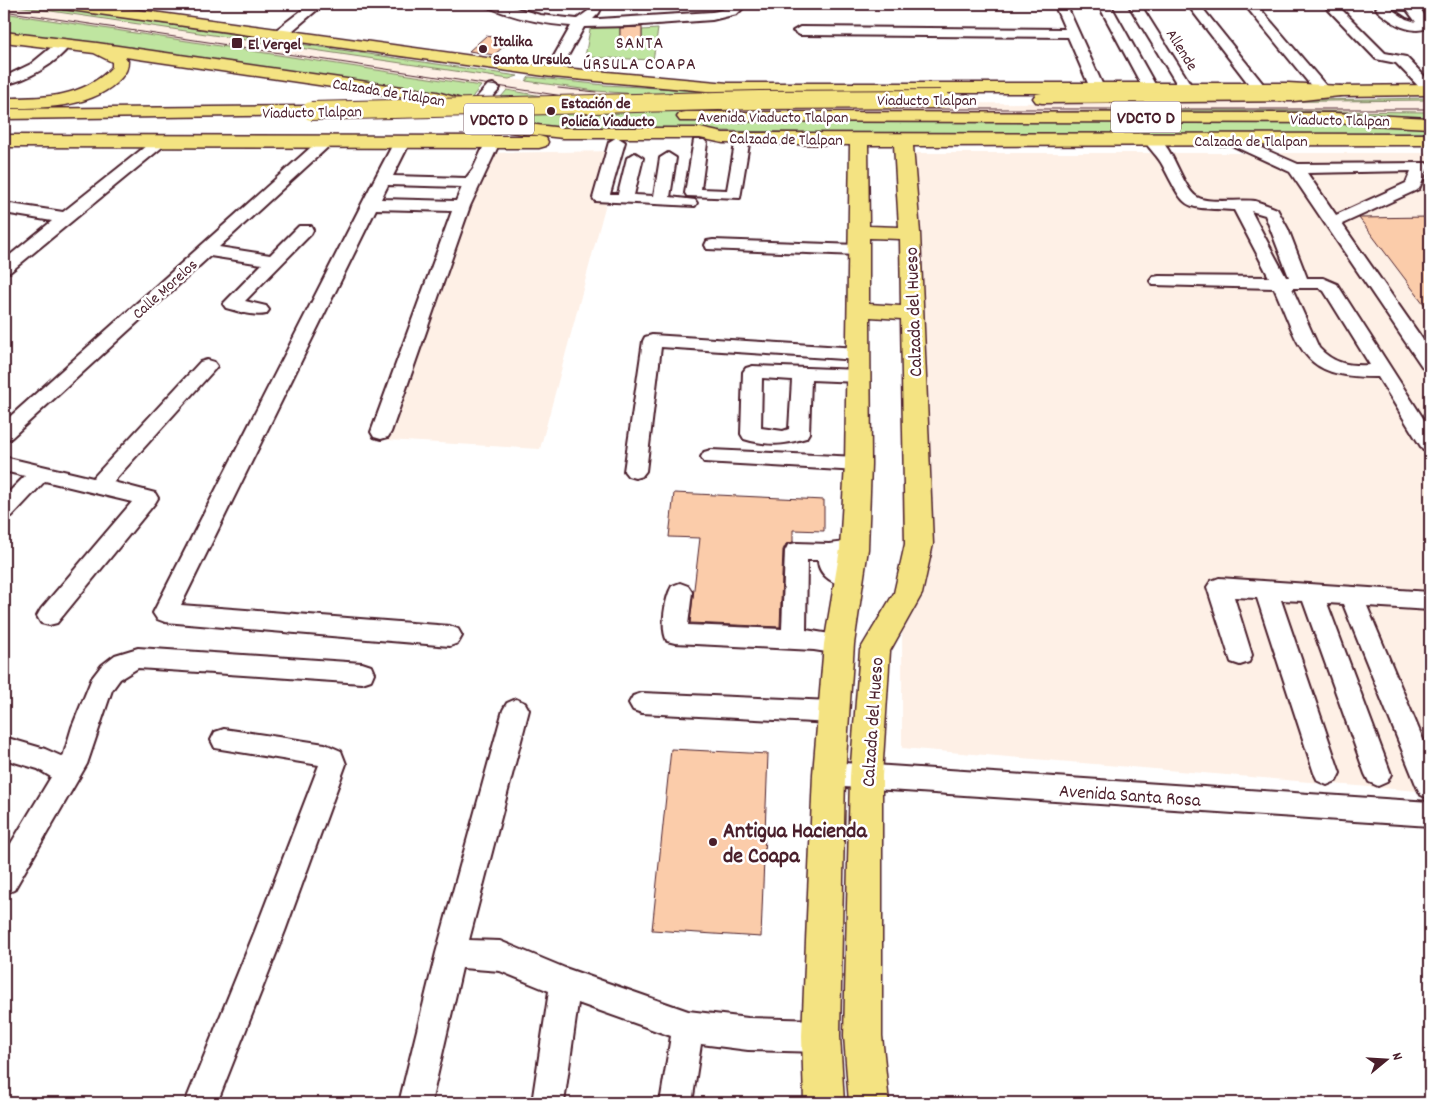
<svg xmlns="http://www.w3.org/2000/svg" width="1434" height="1107" font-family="Dekko,sans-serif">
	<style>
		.built { fill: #fef0e6 }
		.green { fill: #bfe5a0; stroke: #848266 }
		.building { fill: #fbccaa; stroke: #4a1f2b }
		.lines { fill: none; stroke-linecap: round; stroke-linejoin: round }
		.minor-casing { stroke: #4a1f2b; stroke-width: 4 }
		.major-casing { stroke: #4a1f2b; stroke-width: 3 }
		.highway-casing { stroke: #4a1f2b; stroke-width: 3 }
		.minor { fill: #fff; fill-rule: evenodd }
		.major { fill: #f4e382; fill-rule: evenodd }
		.highway { fill: #f4e382; fill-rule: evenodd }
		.tram { stroke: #4a1f2b; stroke-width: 1 }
		.highway-bridge-casing { stroke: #4a1f2b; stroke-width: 20; stroke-linecap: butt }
		.highway-bridge { stroke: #f4e382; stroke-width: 18 }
		.poi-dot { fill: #4a1f2b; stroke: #fff; stroke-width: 2 }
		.labels { text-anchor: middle; stroke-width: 5; stroke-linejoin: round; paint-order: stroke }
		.far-poi-label { font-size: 16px; font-weight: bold; fill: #4a1f2b; stroke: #fff; text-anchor: start }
		.far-street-label { font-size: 16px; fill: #4a1f2b; stroke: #fff }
		.far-quarter-label { font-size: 18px; letter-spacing: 1px; fill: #4a1f2b; stroke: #fff }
		.shield { fill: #fff; stroke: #80626b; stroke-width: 1 }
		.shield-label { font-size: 18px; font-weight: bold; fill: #4a1f2b }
		.street-label { font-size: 19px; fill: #4a1f2b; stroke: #fff }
		.near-poi-label { font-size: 22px; font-weight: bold; fill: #4a1f2b; stroke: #fff; text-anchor: start }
	</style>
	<rect width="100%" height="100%" fill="#fff"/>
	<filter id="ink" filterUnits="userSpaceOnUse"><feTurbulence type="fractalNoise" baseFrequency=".02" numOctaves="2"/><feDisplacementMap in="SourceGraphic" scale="10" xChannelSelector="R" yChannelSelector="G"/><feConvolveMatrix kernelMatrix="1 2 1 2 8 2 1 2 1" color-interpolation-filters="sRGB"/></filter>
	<g filter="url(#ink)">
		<g class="built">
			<path d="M4,4L552,85L887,104L1430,100V112L912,113L684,110L553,97L86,27L4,13Z"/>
			<path d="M620,151L540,449L387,440L488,153Z"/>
			<path d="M903,153H1430V792L902,748Z"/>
		</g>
		<g class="green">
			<path d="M4,4H28L518,76L509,79Z"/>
			<path d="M4,13L481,86L473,96L472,103L438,93L45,39L4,33Z"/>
			<path d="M620,23V46H642V30L658,29L653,60L585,57L591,24Z"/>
			<path d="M529,77L604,85L749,93L723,100L596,91L526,81Z"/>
			<path d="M507,90L553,98L688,110L687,121L1322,122L1430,127V133L996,135L579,129L549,128L517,122L524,108L494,105Z"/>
			<path d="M1430,98V100L1131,103Z"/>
			<path d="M1209,110L1430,112V119L1350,114L912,113Z"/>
		</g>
		<g class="building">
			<path d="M642,27V46H620V28Z"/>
			<path d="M486,36L511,40L494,55L469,51Z"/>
			<path d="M1430,217V312L1359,218Z"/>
			<path d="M674,493L824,500V531L793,530V542L786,544L783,550L780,627L690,623L700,538L669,537Z"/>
			<path d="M671,749L768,754L761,937L652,930Z"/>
		</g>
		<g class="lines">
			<g class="minor-casing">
				<g id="minor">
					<path d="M310,4H324L286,36H276L274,33L276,30Z"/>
					<path d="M486,4H502L540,15L577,19L588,11L591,4H603L599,13L593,19H599L712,12C725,10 735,3 747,4L737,14L712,20L629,26L584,27L559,72L552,76L545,72L571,26C541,24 515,18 488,7Z"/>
					<path d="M1054,4H1066L1104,88L1102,91L1097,92L1090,88L1068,37L800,35L793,31L800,27L1065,29Z"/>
					<path d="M1098,4H1110L1157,88L1155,91L1150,92L1143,88Z"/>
					<path d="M1128,4H1140L1193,88L1191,91H1181Z"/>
					<path d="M1187,4H1199L1264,85L1266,88L1264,91H1254Z"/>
					<path d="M1244,4H1256L1327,87L1329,90L1327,93H1317Z"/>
					<path d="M1323,4H1336L1385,53L1406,57L1430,82V94L1425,93L1396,63L1376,59Z"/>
					<path d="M1381,4H1422L1419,7L1430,23V27C1411,36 1392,23 1378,11L1376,8ZM1391,9L1407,10L1416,22L1406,19Z"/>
					<path d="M64,40L71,44C56,64 28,80 4,85V77L31,64L59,41Z"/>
					<path d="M493,84L500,88L498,91L480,111H470L468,108L470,105L488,85Z"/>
					<path d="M743,134L750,138L740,198L687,196L685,193L694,140H704L707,143L701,189L727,190L736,138Z"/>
					<path d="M1152,135C1172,140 1181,187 1197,197C1208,204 1241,199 1255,201C1262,203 1270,206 1277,209L1288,229L1307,278H1323L1337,284L1430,429V452L1423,450L1378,377C1300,378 1302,350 1274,288L1153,285L1150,281L1153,277L1159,276L1269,277L1234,210C1182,207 1187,212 1163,166C1158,156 1149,149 1144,140ZM1251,211L1265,215L1289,277H1286ZM1292,288H1319L1324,291L1370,365C1349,366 1334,364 1319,348Z"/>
					<path d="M1232,135L1298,164L1426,163L1429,166L1419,189L1342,224L1430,350V370L1423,368L1290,172L1227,143L1224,140ZM1411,171L1406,183L1336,215L1307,173Z"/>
					<path d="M161,136L169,141L166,144L10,272L4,273V260L52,221L4,213V203L63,212L156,138Z"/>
					<path d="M402,137L410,142L393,176L466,178L473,169L487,139L492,137L500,142L470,206L391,432L388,437L381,439L374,437L371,432L452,211L376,209L181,605L450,626L458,629L462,636L458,643L450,646L165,622L157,619L153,613L374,180L394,142ZM388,185L462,187L456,201L381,199Z"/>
					<path d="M617,137L625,142L610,194H618L627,158L635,153L643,158L634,195L654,196L660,158L668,153L676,158L670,197L695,200L697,203L695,206L595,201L593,198L609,142Z"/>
					<path d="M324,138L329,140L332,143L329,146L219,247L270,255L299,226H311L313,230L311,234L245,301L266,306L269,310L266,314C254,317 238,311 226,308L223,304L262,264L210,256L11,438L4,440V422L319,140Z"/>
					<path d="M713,240L858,245L864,246L867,250L864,254L858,255L707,249L705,245L707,241Z"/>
					<path d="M652,335L858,348L865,350L867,354L865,358L858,360L661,347L646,471L642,476L635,478L628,476L624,471L643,341L645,337Z"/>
					<path d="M207,360L214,362L217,366L214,370L113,482L155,493L158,498L155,503L57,623L49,625L41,623L37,616L41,609L132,502L45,481L12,516L4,518V497L25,476L4,471V457L93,478L200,362Z"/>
					<path d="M753,366L858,370L865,372L868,376L865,380L858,382L811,380L809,433L806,438C783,445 768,446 744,439L741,434L743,372L746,368ZM762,378L792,380L789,429L783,431L761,428Z"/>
					<path d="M711,450L858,457L865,459L868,464L865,469L858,471L704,462L701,457L704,452Z"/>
					<path d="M854,541L862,543L865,549L862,555L840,559V564L858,573L861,579L858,585C842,590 818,578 818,560H807L806,630L848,637L851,644L848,651L839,654L814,650L675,643L667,641C660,628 665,598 672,586L680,583L688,586L692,592L688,625L782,629L785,551L788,545L796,543L829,544Z"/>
					<path d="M1219,578L1430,592V610L1367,606L1430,756V799L1421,795L1417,787L1343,604L1327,603L1391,774L1387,782L1378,786L1369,782L1365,774L1303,601L1281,600L1340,773L1336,781L1327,785L1318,781L1314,773L1257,598L1234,597L1252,655L1249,662L1240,665L1231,662L1207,587L1211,581Z"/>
					<path d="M138,648L362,663L371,666L374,673L371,680L362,683L138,668L120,679L112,690L87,764L14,890L4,894V855L51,777L38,769L4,759V737L45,749L63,757L72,727L92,678L102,665L115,655Z"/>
					<path d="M642,693L832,701L841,704L845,712L841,720L832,723L642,713L633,710L629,703L633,696Z"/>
					<path d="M516,699L525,703L529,710L469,940L500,941L565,968L688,1011L748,1018L821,1020L832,1025L837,1036L832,1047L821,1052L748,1050L701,1044L692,1103H660L671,1036L578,1003L564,1103H532L549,991L500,971L462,968L431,1103H399L436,953L503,710L507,703Z"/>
					<path d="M224,729L325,744L341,751L346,764L285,931L217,1103H185L255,931L319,765L215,748L211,740L215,732Z"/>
					<path d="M829,762L1430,802V826L829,786L820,782L816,774L820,766Z"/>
				</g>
			</g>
			<g class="major-casing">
				<g id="major">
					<path d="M55,4H95L552,67L728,83H1288L1340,86L1346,87L1349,91L1346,95L1340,96L1288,93H728L552,77L63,9Z"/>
					<path d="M4,32L97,43L437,92L492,108L519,123L563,128H700L723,133L1430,134V145L913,146L920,233L933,544L922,594L890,651L882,776V1036L889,1103H849L844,1036L850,776L860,650L894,593L905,544L901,319L870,317L871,464L868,549L854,644L845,774L840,1036L844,1103H804L802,1036L813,774L824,644L840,549L845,464L850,145L723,143L700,138H563L509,132L480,116L435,102L125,57L128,61C128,69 126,72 121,78C93,109 43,108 4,108V98C43,98 83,98 112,67V62L94,53L4,42ZM868,145H894L899,227L869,226ZM869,238L900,239L901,306L869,304Z"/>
					<path d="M4,135L539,136L546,138L548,142L546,146L539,148L4,147Z"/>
				</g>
			</g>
			<g class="highway-casing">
				<g id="highway">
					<path d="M1430,85V95L1340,96L1294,101L1042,103L1036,102L1033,98L1036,94L1042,93L1294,91L1340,86Z"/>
					<path d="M311,106L317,107L320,111L317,115L4,119V109Z"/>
					<path d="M686,112L1333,113L1430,118V128L1333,123L680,121L677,117L680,113Z"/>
				</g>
			</g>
			<use href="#minor" class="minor"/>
			<use href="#major" class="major"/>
			<use href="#highway" class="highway"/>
			<g class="tram">
				<path d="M4,11L563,96L697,109H1430"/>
				<path d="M558,88L596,92"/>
				<path d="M648,97L723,103"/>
			</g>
			<g class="highway-bridge-casing">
				<path id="highway-bridge" d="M311,111L759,100L941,99"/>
			</g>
			<use href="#highway-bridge" class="highway-bridge"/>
		</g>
	</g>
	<g class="poi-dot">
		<rect x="231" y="37" width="12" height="12" rx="2.5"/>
		<circle cx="483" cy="49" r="5"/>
		<circle cx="551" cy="111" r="5"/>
		<circle cx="713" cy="842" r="5"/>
	</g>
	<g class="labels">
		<g class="far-poi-label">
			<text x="493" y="46">Italika<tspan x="493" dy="18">Santa Ursula</tspan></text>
			<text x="248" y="49">El Vergel</text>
			<text x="561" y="108">Estación de<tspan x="561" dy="18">Policía Viaducto</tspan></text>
		</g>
		<g class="far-street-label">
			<text transform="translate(1183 49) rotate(58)" y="6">Allende</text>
			<text transform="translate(389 91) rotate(9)" y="6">Calzada de Tlalpan</text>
			<text x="927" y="105">Viaducto Tlalpan</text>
			<text transform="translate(312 111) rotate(-1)" y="6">Viaducto Tlalpan</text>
			<text x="773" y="122">Avenida Viaducto Tlalpan</text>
			<text transform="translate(1340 119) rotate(1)" y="6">Viaducto Tlalpan</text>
			<text transform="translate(786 138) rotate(1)" y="6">Calzada de Tlalpan</text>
			<text x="1251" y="146">Calzada de Tlalpan</text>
			<text transform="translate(164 288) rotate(-42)" y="6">Calle Morelos</text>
		</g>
		<g class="far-quarter-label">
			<text x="640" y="48">SANTA<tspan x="640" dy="21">ÚRSULA COAPA</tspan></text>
		</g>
		<g class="shield">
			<rect x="1111" y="101.5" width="70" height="31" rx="4"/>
			<rect x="464" y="103.5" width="70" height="31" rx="4"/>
		</g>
		<g class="shield-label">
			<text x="1146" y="123">VDCTO D</text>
			<text x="499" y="125">VDCTO D</text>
		</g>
		<g class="street-label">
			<text transform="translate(912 312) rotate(-92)" y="7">Calzada del Hueso</text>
			<text transform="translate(871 722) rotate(-86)" y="7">Calzada del Hueso</text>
			<text transform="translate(1130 794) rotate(4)" y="7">Avenida Santa Rosa</text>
		</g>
		<g class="near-poi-label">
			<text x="723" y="837">Antigua Hacienda<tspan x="723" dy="25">de Coapa</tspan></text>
		</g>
	</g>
	<rect width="1434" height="1107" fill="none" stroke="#fff" stroke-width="20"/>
	<rect x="10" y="10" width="1414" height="1087" fill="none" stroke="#4a1f2b" stroke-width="2" filter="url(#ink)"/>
	<g transform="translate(1386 1060) rotate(72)" stroke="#ffffff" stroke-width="4" paint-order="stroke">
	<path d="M0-4L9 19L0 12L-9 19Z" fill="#4a1f2b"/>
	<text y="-8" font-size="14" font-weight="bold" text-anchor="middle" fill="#4a1f2b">N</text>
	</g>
</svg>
